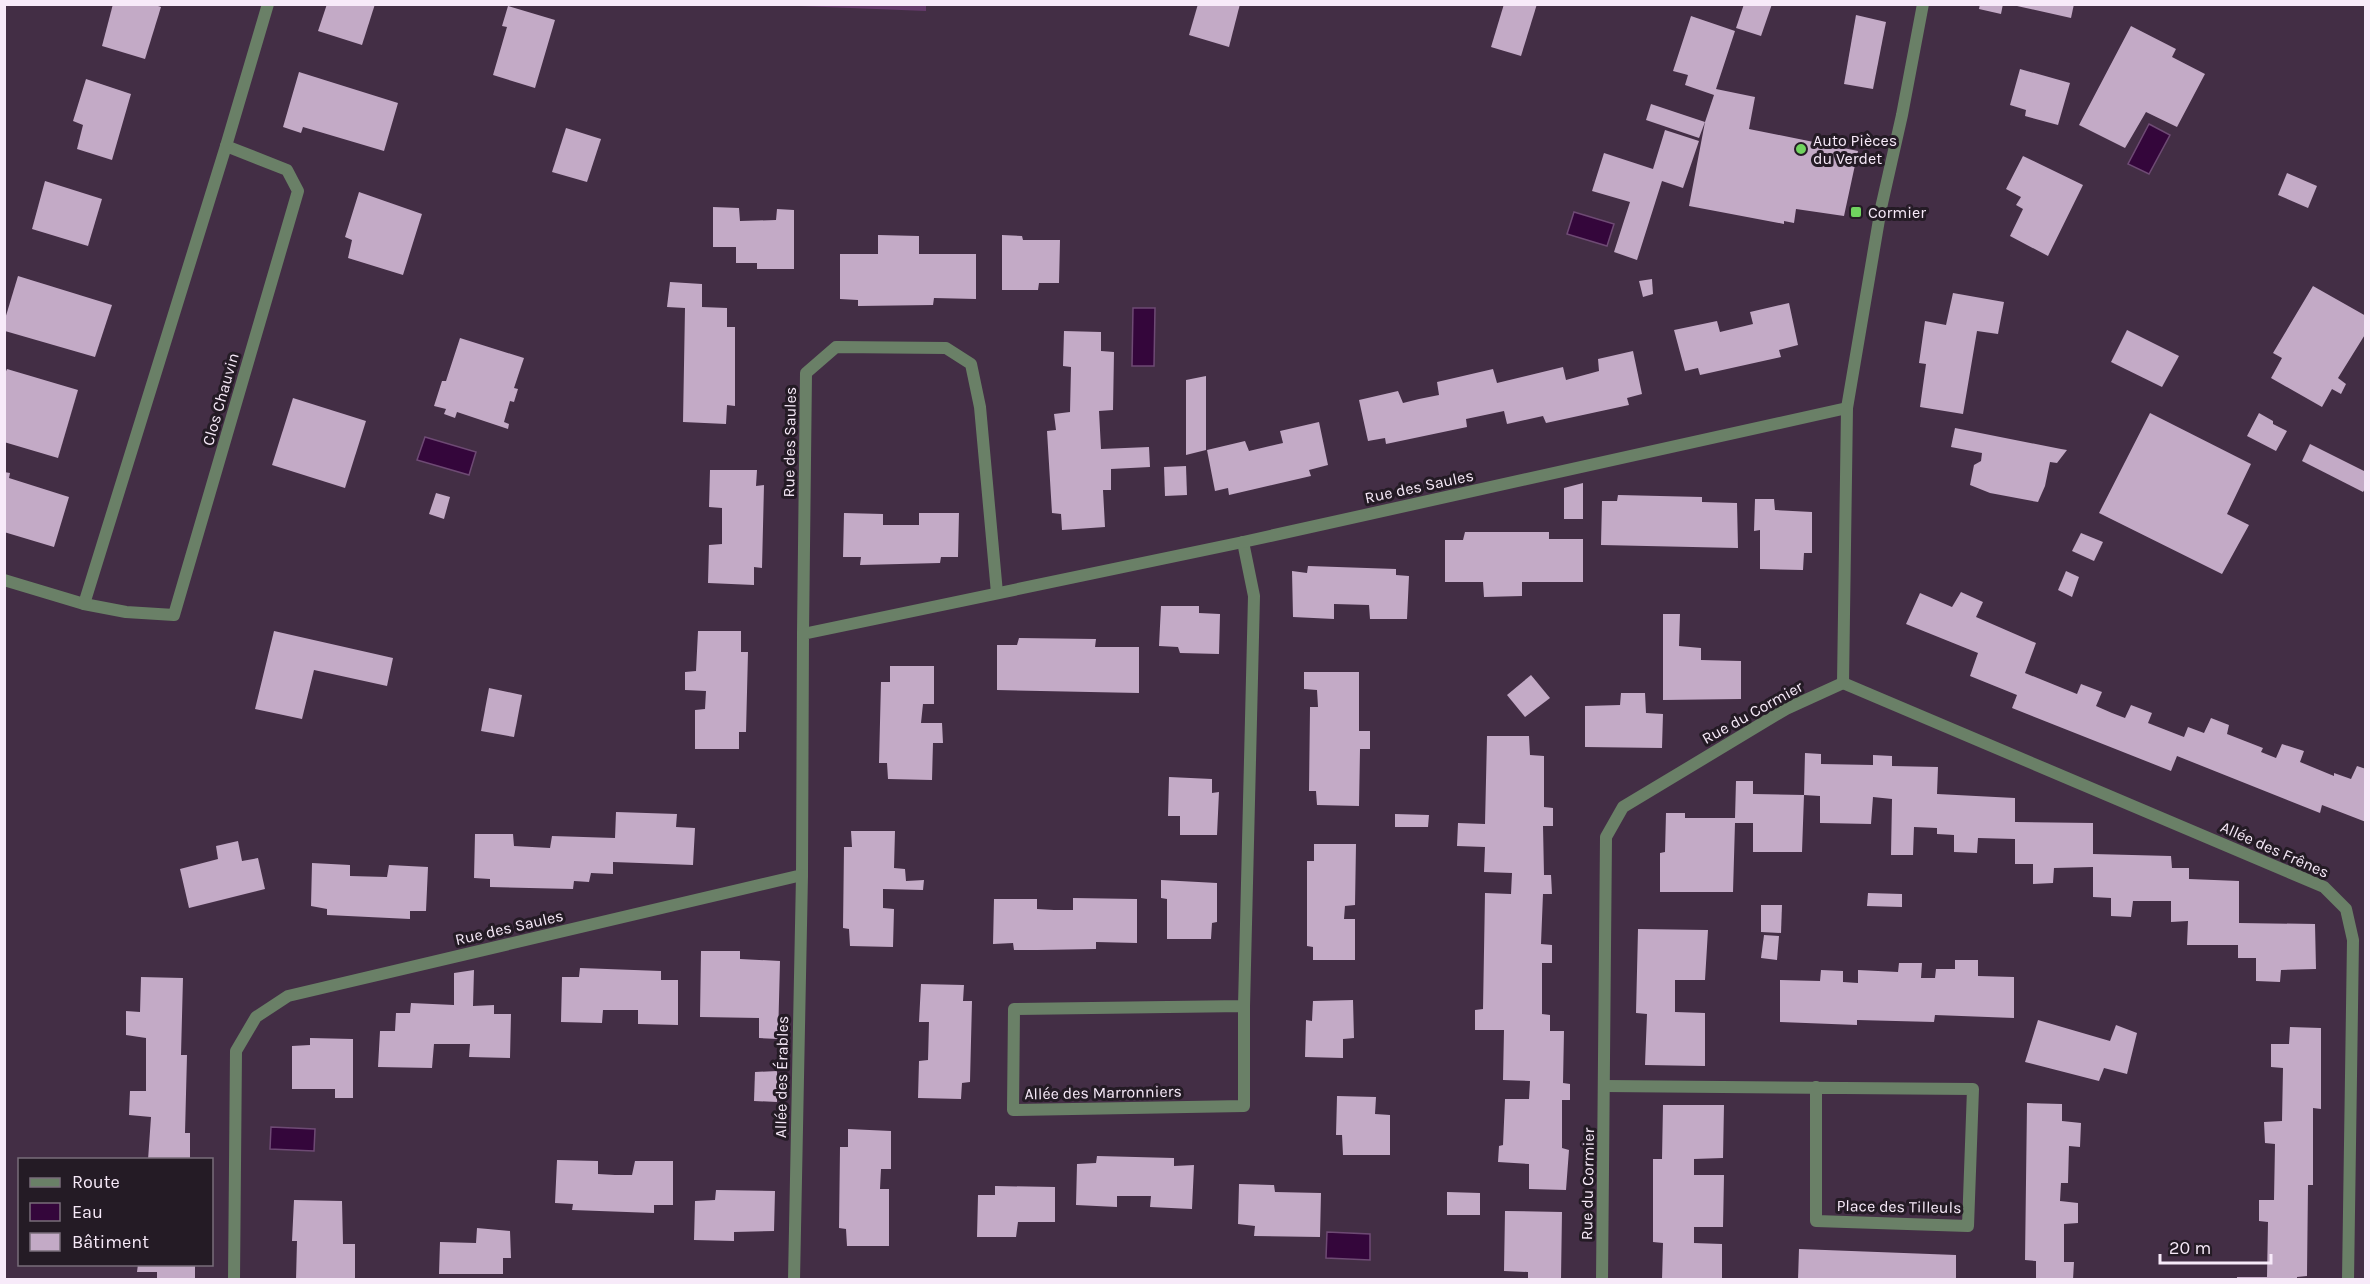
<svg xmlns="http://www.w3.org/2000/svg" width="2370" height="1284" font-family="Karla,sans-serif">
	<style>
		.green { fill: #653b6b }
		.water { fill: #34063b; stroke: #6e4a74; stroke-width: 1.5 }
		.building { fill: #c3aac6 }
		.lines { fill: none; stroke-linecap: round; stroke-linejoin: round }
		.street { stroke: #6a8067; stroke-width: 12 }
		.poi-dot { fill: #70d35f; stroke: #241b25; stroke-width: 2 }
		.labels { text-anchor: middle; stroke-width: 6; stroke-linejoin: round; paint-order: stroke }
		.poi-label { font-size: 16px; fill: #f7eaf9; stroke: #241b25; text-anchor: start }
		.street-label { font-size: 16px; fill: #f7eaf9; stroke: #241b25 }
	</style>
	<rect width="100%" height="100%" fill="#432e45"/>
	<path class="green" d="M926,4V11L775,5V4Z"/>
	<g class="water">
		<path d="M2149,124L2170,135L2149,174L2128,164Z"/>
		<path d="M1574,212L1614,224L1607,246L1567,234Z"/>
		<path d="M1133,308H1155L1154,366H1132Z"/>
		<path d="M425,437L476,452L469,475L417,460Z"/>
		<path d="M271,1127L315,1129L314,1151L270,1149Z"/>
		<path d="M1327,1232L1370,1234V1260L1326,1258Z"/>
	</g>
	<g class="building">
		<path d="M113,4H152L161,7L145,59L102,46Z"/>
		<path d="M327,4H375L362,45L318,31Z"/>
		<path d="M1198,4H1240L1229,47L1189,35Z"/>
		<path d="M1504,4H1537L1521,56L1491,47Z"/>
		<path d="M1744,4H1772L1761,36L1736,28Z"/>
		<path d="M1980,4H2003L2001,14L1979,9Z"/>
		<path d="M2008,4H2074L2071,18Z"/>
		<path d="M508,6L555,20L535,88L493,75L507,27L502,26Z"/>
		<path d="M1856,15L1886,22L1873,89L1844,84Z"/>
		<path d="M1691,16L1735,31L1716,89L1755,97L1749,129L1858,151L1844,216L1796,209L1794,223L1784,221V224L1689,206L1705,122L1714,95L1685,85L1688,75L1673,71Z"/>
		<path d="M2131,26L2176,49L2172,57L2205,74L2177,127L2146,112L2125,148L2079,125Z"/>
		<path d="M2020,69L2070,83L2058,125L2025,116L2026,110L2010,105Z"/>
		<path d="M299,72L398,103L384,151L303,127L301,133L283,127Z"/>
		<path d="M86,79L131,94L112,160L77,149L83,125L73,121Z"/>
		<path d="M1651,104L1705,122L1699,138L1646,120Z"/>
		<path d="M566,128L601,139L587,182L552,172Z"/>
		<path d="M1665,130L1699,141L1683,188L1662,181L1637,260L1614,252L1630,202L1592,191L1604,153L1653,169Z"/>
		<path d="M2023,156L2083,185L2048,256L2010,236L2023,209L2016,205L2021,197L2006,189Z"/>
		<path d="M2287,173L2317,186L2308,208L2278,195Z"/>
		<path d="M45,181L102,199L88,246L32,229Z"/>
		<path d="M359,192L422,214L403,275L348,258L352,240L345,237Z"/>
		<path d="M713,207L739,208L740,221L776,220L777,209L794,210V269H757V263H736V247H713Z"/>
		<path d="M878,235L919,236V254H976V299L934,298L933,305L858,306V300L840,299V254H878Z"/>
		<path d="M1002,235L1022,236L1023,240H1060L1059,283H1039L1038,290H1002Z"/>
		<path d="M18,276L112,305L95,357L5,331V319Z"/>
		<path d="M1652,279L1653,294L1643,297L1639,281Z"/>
		<path d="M670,282L702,284V307L727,308V327H735V406L727,405L726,424L683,422L685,308L667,307Z"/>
		<path d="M2313,286L2366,316V333L2338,378L2346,384L2341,394L2332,389L2322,407L2271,378L2282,358L2273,353Z"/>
		<path d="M1953,293L2004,302L1998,334L1977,331L1963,414L1920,407L1926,364L1919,363L1925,321L1946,325Z"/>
		<path d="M1789,303L1798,345L1779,350L1781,357L1700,375L1698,368L1685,371L1674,330L1717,321L1720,332L1753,324L1750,312Z"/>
		<path d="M2127,330L2179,356L2162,387L2111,362Z"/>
		<path d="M1064,331L1101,332V351L1114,352L1113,410L1099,411L1101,449L1149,447L1150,467L1111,469V490H1103L1105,527L1062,530L1061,514L1052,513L1047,431L1056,430L1054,414L1070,412L1071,367L1063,366Z"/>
		<path d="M460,338L524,358L514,388L518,389L514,402L510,401L504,422L509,424L508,429L457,412L455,418L444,414L446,409L434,406L442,381H446Z"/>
		<path d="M1633,351L1642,394L1627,398L1629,405L1546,423L1543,416L1507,424L1504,411L1466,419L1467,427L1386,444L1385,438L1368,441L1359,400L1398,391L1403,403L1419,399L1439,395L1437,382L1493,369L1497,383L1563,367L1566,380L1599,371L1598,359Z"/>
		<path d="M7,369L78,390L58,458L4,442V376Z"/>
		<path d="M1206,376V450L1186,455V380Z"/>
		<path d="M293,398L366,421L345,488L272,465Z"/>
		<path d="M2150,413L2251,464L2227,514L2249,525L2222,574L2099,513Z"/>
		<path d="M2259,413L2273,421V424L2287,431L2276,451L2247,436Z"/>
		<path d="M1319,422L1328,465L1309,470L1311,476L1229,495L1228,488L1215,491L1207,450L1245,441L1249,451L1283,443L1280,431Z"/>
		<path d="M1955,428L2061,449L2067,450L2057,463L2050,462L2045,486L2038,502L1990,493L1970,485L1974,465L1981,461L1982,453L1951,447Z"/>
		<path d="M2310,444L2366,472V487L2363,492L2302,461Z"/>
		<path d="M1186,466L1187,495L1165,496L1164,467Z"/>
		<path d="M710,470H757L756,486L764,485L762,568L754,567V585L708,583L709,545L722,544V508L709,507Z"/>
		<path d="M4,472L10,473L9,478L69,497L54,547L4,532Z"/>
		<path d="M1583,483V519H1564V488Z"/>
		<path d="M436,493L450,497L444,519L429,514Z"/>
		<path d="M1618,495L1702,497V502L1737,503L1738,548L1601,545L1602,501H1617Z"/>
		<path d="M1755,499H1774L1775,510L1812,512V553H1804L1803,570L1760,569V530L1754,531Z"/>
		<path d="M844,513L883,514V525H919V513H959L958,557H941L940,563L860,565L861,557H843Z"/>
		<path d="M1465,532H1549V539H1583V582H1522V596L1484,597L1483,582H1445V540H1463Z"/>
		<path d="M2081,533L2103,542L2094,561L2072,551Z"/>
		<path d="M1308,566L1396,569V575L1409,576L1407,619H1370L1369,605L1334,604V619L1293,617L1292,571L1307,573Z"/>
		<path d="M2066,571L2079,577L2072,597L2058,590Z"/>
		<path d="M1961,592L1983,602L1976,617L2036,643L2025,673L2077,694L2081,684L2102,692L2096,706L2112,713L2125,718L2131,705L2152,713L2148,723L2184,737L2188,727L2204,733L2211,718L2229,725L2227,734L2263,748L2261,752L2276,758L2282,744L2304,751L2300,762L2334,776V773L2351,779L2357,766L2366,769V822L2322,805L2320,813L2177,756L2171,771L2012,708L2017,695L1970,676L1978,653L1906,624L1920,593L1952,607Z"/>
		<path d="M1161,606H1199V613L1220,614L1219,654L1180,653L1178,647L1159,646Z"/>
		<path d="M1663,614H1680L1679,646L1701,648V660L1741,661V699L1663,700Z"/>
		<path d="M274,631L393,658L387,686L314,670L302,719L255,709Z"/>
		<path d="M698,631H741V652H748L746,732H739V749H695V710L705,709L706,691L685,690V672L696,671Z"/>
		<path d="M1019,638L1096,639L1095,647H1139V693L997,690V645H1017Z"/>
		<path d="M890,666H934V704H923L921,723H942L943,743H933L932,780L888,779L887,763H879L881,682H890Z"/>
		<path d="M1304,672H1359V731H1370V749H1360L1359,806L1317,805L1316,791H1309L1310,707H1318L1317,690L1304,689Z"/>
		<path d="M1531,675L1550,698L1525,717L1507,695Z"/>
		<path d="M489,688L522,695L514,737L481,731Z"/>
		<path d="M1621,693H1645L1646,713L1663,714L1662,748L1585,747V706L1620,705Z"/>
		<path d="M1487,736H1529L1530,755L1544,756V807L1553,808V826H1543L1544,875H1551L1552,894H1543L1541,944L1552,945V963H1542V1014L1550,1015V1031H1564L1563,1083L1570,1084V1100H1562V1148L1569,1150L1566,1190L1529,1189V1164L1498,1162L1499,1146L1503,1145L1505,1099H1529L1530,1081L1503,1080L1504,1030H1475V1010L1483,1009L1485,893L1511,894L1512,873L1484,872L1485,847L1457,846L1458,823L1485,824Z"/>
		<path d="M1805,753L1821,754V764L1873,765V755L1892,756V766L1938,767L1937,794L2015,798V822L2093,823V854L2171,856L2172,868H2189V879L2239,881V923L2315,924L2316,969L2281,970L2280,982L2256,981V958H2238V945H2187L2188,921L2171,922V901H2133L2131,917L2111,916V898L2093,897V867L2054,868L2053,883L2033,884V864H2015V839L1978,838L1977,853L1954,852V835L1937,834V828L1914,827L1913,855H1891L1892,799L1873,797L1871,824L1820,823V796L1804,795L1802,852H1753V823H1735L1733,892H1660V853L1665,852L1666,813H1685V818H1735L1736,781H1753V794L1804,795Z"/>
		<path d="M1169,777L1212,779V793L1219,792L1217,835H1180V816H1168Z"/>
		<path d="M616,812L677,814L676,827L695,828L693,865L613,862V874L591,873L589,882L574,881L573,889L490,887V879L474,878L475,834H513L514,846L550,848L552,836L615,838Z"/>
		<path d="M1395,814L1429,815L1428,827H1395Z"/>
		<path d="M851,831H895L894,868L905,869L906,881L924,880L923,890L883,889V908L894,909L893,947L850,946L849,929L843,928L844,847H852Z"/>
		<path d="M238,841L242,861L258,858L265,889L189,908L180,869L218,859L216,846Z"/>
		<path d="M1314,844H1356L1355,905L1345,906L1344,919H1355V960H1313V947L1307,946V861H1314Z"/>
		<path d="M312,863L350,865V876L387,877L389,865L428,867L426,911H410V919L327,915V909L311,906Z"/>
		<path d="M1161,880L1217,883V922L1212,923L1211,939H1167V899L1161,898Z"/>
		<path d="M1868,893L1902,894V907L1867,906Z"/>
		<path d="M1073,898L1137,899V943L1096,942V949L1038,950H1014L1013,943L993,944L994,899H1037V909L1054,910H1073Z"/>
		<path d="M1761,905H1782L1781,933L1761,932Z"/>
		<path d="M1638,929L1708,930L1705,980H1675V1012L1705,1013V1066L1645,1065L1647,1014L1636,1013Z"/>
		<path d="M1764,935L1779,936L1777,960L1761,958Z"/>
		<path d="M701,951H740V959L780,961L778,1039L759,1038V1018L700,1017Z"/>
		<path d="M1955,960H1978V976L2014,977V1018L1935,1015L1934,1022L1857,1020V1025L1780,1022V980L1820,981L1821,970L1843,971V982L1858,983V970L1898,972L1899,963H1922L1921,978H1935L1936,969H1955Z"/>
		<path d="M580,968L661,971V980H678V1025L638,1024V1010H603L602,1023L561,1022L562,977H579Z"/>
		<path d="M474,970L473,1006L494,1005V1014H511L510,1058L469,1057L470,1044H434L432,1068L378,1067L380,1031H395L396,1013H410L411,1003L454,1005V973Z"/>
		<path d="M141,977L183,978L181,1055H187L185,1133H190V1160H148L151,1117L129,1115L130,1091H146V1038L126,1035V1011L140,1012Z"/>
		<path d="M921,984L964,985L963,1001H972L970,1082L962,1083L961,1099L918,1098L919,1061L928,1060L929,1022H919Z"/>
		<path d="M1353,1000L1354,1038L1343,1039V1058L1305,1057L1306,1020L1312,1021L1313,1001Z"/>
		<path d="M2038,1020L2110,1041L2116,1025L2137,1033L2127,1074L2104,1068L2099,1081L2025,1062Z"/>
		<path d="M2290,1027L2321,1028V1109L2313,1108V1185H2308L2307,1276L2297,1277V1280H2237V1277H2267L2268,1222L2259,1221V1200H2274L2275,1144L2265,1143L2264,1122L2282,1121L2283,1068L2271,1067V1044H2289Z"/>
		<path d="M310,1038L353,1039V1098H335V1089H292V1046L310,1045Z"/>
		<path d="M777,1071V1102L754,1101L755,1072Z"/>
		<path d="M1337,1096L1376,1097L1375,1114L1390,1115V1155H1343L1342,1135H1336Z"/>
		<path d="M2027,1103L2062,1104V1121L2081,1123L2080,1147L2069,1146L2068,1183H2061L2060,1201L2078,1203V1223L2064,1224V1262H2074L2073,1280H2036V1261L2025,1260Z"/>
		<path d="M1663,1105H1724L1723,1158L1694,1159V1175H1724L1723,1227H1694V1243L1722,1244V1280H1662L1663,1243L1653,1242V1159H1662Z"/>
		<path d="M848,1129L891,1131V1169H881L880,1189H889V1246H847L846,1229L839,1228L840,1147H848Z"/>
		<path d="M1097,1156L1174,1158V1166L1194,1165L1192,1209L1150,1207L1151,1196H1117V1207L1076,1205L1077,1164L1096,1163Z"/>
		<path d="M557,1160L598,1161V1174L615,1175H632L635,1161H673V1205H654V1213L572,1210L573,1204L555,1203Z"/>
		<path d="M1239,1184L1274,1185L1275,1192L1321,1193L1320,1237L1254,1236L1255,1226L1238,1224Z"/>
		<path d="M995,1186L1055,1187V1222H1018L1016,1237H977L978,1195H995Z"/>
		<path d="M716,1190L775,1191L774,1231L734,1232V1241L694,1240L695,1201L715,1200Z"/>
		<path d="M1447,1192L1480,1193V1215H1447Z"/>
		<path d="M294,1200L342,1201L343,1244H355V1280H296L297,1241H292Z"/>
		<path d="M1505,1211L1562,1212L1561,1280H1528V1272L1504,1271Z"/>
		<path d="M477,1228L510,1231L511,1258H503V1274H439L440,1242L476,1243Z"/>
		<path d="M1799,1249L1956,1255V1280H1798Z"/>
		<path d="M138,1264H195V1280H157V1272H137Z"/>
	</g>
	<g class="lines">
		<g class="street">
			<path d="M1243,542L1254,596L1244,1006V1106L1013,1110L1014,1009L1244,1006"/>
			<path d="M4,580L84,604L126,612L174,615L298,191L287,170L226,146"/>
			<path d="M84,604L226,146L268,4"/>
			<path d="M803,634L806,373L836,347L946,348L971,364L980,407L997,593"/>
			<path d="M1843,683L2324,887L2346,909L2353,940L2348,1280"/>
			<path d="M1605,1086L1973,1089L1968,1226L1816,1221V1087"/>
			<path d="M234,1280L236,1051L256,1017L288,996L802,875L803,634L1243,542L1847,408"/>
			<path d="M794,1280L802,875"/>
			<path d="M1602,1280L1606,837L1623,807L1786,709L1843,683L1847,408L1881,208L1902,115L1923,4"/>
		</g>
	</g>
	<g class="poi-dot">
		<circle cx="1801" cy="149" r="6"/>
		<rect x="1850" y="206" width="12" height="12" rx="3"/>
	</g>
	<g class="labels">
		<g class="poi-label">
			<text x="1813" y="146">Auto Pièces<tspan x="1813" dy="18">du Verdet</tspan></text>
			<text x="1868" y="218">Cormier</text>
		</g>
		<g class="street-label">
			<text transform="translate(220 399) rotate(-74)" y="6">Clos Chauvin</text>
			<text transform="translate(789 442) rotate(-89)" y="6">Rue des Saules</text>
			<text transform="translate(1419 486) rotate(-12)" y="6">Rue des Saules</text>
			<text transform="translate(1752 712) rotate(-29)" y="6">Rue du Cormier</text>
			<text transform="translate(2275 849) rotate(24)" y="6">Allée des Frênes</text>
			<text transform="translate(509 927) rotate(-13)" y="6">Rue des Saules</text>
			<text transform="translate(781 1077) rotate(-89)" y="6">Allée des Érables</text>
			<text transform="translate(1103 1092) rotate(-1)" y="6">Allée des Marronniers</text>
			<text transform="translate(1587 1184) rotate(-89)" y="6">Rue du Cormier</text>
			<text transform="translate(1899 1206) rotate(1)" y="6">Place des Tilleuls</text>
		</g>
	</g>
	<rect width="2370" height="1284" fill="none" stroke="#f7eaf9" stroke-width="12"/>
	<rect x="18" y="1158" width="195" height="108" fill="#241b25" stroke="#786e7a" stroke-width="1.5"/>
	<rect x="30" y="1178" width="30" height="9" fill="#6a8067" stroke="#786e7a" stroke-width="1.5"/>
	<text x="72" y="1188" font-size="18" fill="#f7eaf9">Route</text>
	<rect x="30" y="1203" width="30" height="18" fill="#34063b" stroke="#786e7a" stroke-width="1.5"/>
	<text x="72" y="1218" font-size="18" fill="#f7eaf9">Eau</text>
	<rect x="30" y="1233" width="30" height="18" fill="#c3aac6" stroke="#786e7a" stroke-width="1.5"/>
	<text x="72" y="1248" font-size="18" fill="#f7eaf9">Bâtiment</text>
	<path d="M2160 1254v9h111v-9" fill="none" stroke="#f7eaf9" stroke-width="3"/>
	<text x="2169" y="1254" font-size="18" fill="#f7eaf9" stroke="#241b25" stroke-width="4.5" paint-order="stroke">20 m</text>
</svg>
